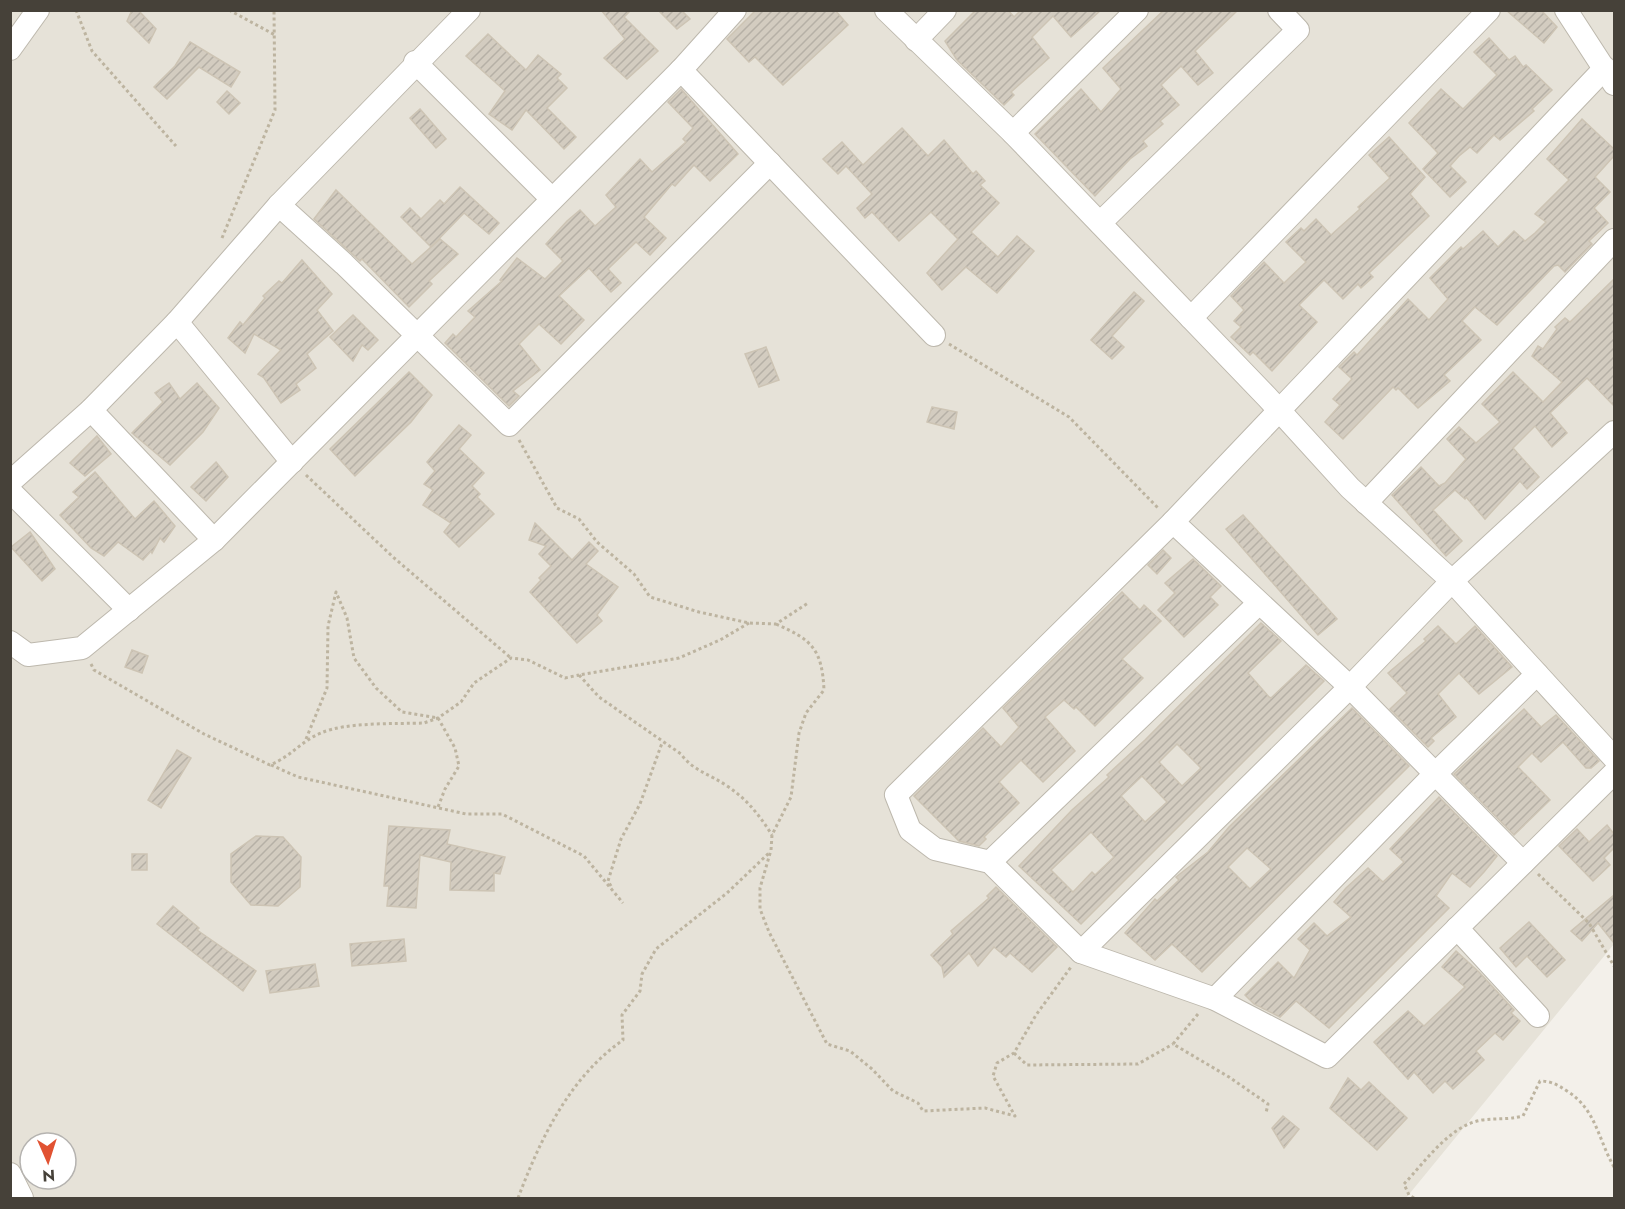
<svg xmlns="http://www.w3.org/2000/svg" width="1625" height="1209" font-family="Jost,sans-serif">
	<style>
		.residential { fill: #e6e2d8; fill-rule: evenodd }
		.building { fill: url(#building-hatch); stroke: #cdc4b4; stroke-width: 1.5; fill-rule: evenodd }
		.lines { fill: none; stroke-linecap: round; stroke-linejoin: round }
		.minor-casing { stroke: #bdb8ad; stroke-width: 24 }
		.path { stroke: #bdb4a0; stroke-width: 3; stroke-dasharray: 3 3; stroke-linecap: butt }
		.minor { stroke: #fff; stroke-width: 22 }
	</style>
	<defs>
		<pattern id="building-hatch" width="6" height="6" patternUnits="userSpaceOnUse" patternTransform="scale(1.5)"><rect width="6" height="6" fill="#d3ccc0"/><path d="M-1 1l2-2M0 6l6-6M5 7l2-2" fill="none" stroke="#b6b0a6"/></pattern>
	</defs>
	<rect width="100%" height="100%" fill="#f3f0ea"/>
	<path class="residential" d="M10,11H1614V944L1406,1198H11ZM30,1143H66V1179H30Z"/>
	<g class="building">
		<path d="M132,10H138L156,29L149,43L127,21Z"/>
		<path d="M601,10H631L624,17L658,51L627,79L604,58L625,39Z"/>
		<path d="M658,10H681L690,19L677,29Z"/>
		<path d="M756,10H835L848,25L783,85L755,57L749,62L727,39Z"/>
		<path d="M976,10H1008L1014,17L1021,10H1101L1071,37L1053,16L1032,37L1049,58L1011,92L1014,95L1004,105L957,60L945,41Z"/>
		<path d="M1164,10H1238L1195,51L1213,73L1198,85L1181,66L1161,85L1179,105L1160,121L1163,124L1143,141L1147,146L1130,159L1095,196L1035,134L1081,89L1101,112L1121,89L1103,68Z"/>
		<path d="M1506,10H1541L1557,27L1544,43Z"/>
		<path d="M488,34L526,70L538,55L561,74L557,78L567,88L547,108L576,137L564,149L526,110L512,130L489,114L505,91L466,56Z"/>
		<path d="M1489,38L1509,60L1515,56L1523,67L1526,65L1552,90L1532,109L1534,111L1500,140L1494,135L1477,153L1470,147L1459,156L1450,166L1466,182L1450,197L1423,169L1438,153L1409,123L1441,89L1463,109L1497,75L1474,52Z"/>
		<path d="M190,42L240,72L231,87L199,67L167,99L154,87L175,66Z"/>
		<path d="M681,89L738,154L710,181L694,165L675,186L672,184L644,217L666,238L650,255L636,242L608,269L621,283L611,292L589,268L559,296L584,320L561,344L539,324L519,344L540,370L513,391L519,396L509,406L445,343L453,334L456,337L475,317L468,311L502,281L500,280L517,258L545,279L563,261L546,244L567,221L580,210L595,226L616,207L606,195L640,159L652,172L686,142L683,139L693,128L668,102Z"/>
		<path d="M227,91L240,103L229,114L217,102Z"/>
		<path d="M420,109L446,139L436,148L410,118Z"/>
		<path d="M1582,119L1614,149V156L1595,177L1610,192L1594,208L1608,223L1589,241L1592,244L1565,272L1558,265L1554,266L1497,325L1475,307L1462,321L1481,340L1444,375L1450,381L1418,408L1398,388L1396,390L1393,387L1343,439L1325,422L1340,405L1333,399L1352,379L1339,367L1354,352L1357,355L1408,299L1429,320L1448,299L1430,278L1461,247L1463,249L1483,231L1498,247L1514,231L1525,241L1535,233L1546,222L1535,214L1569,180L1547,159Z"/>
		<path d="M902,128L928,156L944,140L973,174L976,171L985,181L980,185L999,203L971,232L998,257L1017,236L1034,251L997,293L966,267L942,290L927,273L958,239L931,212L899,241L872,212L865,218L857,208L872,194L846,166L838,174L823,159L842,142L863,165Z"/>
		<path d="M1389,137L1425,177L1410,194L1429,216L1369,273L1373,277L1361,288L1358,284L1343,299L1324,280L1299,305L1317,322L1272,371L1253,352L1250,355L1231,337L1241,327L1234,321L1244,310L1231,296L1264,262L1284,283L1306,262L1286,242L1301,228L1304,231L1316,219L1331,235L1360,209L1358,207L1390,178L1369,155Z"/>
		<path d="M460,187L499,223L489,234L464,213L431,247L401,217L410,208L421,219L440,200L444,204Z"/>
		<path d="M336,190L412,264L440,239L458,254L429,281L432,284L409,307L362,259L360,261L314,219Z"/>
		<path d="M302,260L332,294L317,310L333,331L307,354L316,368L296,384L300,390L281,403L264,378L258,374L281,350L254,334L245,353L228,338L240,322L243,325L265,298L263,296L279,281L282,283Z"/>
		<path d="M1614,279V406L1587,378L1550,413L1567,433L1552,447L1535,426L1513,448L1539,477L1527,489L1520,481L1485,519L1466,497L1465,499L1455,490L1433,510L1462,541L1446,556L1392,495L1421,467L1439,486L1445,483L1466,459L1447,439L1459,427L1476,443L1500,422L1482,404L1513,372L1543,402L1562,382L1532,356L1538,346L1543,349L1557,329L1555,327L1565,318L1570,322Z"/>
		<path d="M1134,292L1144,301L1112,336L1124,347L1112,359L1091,340Z"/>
		<path d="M353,315L378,340L368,350L362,345L353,361L330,337Z"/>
		<path d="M766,347L779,380L759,387L745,354Z"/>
		<path d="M409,372L432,395L411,422L355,476L330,449Z"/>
		<path d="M169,383L180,399L197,383L219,408L203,432L170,465L132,433L163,402L155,393Z"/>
		<path d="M932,407L957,412L954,429L927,422Z"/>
		<path d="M459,425L471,435L459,449L484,473L472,486L480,494L477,497L494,514L459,547L444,532L451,523L423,505L433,490L424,484L435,471L427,462Z"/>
		<path d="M97,436L111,454L85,476L70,463Z"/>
		<path d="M216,462L228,477L206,501L191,487Z"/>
		<path d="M95,472L135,519L154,501L175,526L164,542L160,538L152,553L151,551L143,560L118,542L104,556L91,548L60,515L79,497L73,492Z"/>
		<path d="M1243,515L1337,619L1318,635L1226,529Z"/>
		<path d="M535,523L572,560L589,542L598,551L586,564L618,587L597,615L602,621L577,643L530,592L541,580L539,578L551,566L539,554L546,546L529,540Z"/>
		<path d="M30,532L55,569L42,581L11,547Z"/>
		<path d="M1163,550L1171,558L1157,574L1148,565Z"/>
		<path d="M1193,559L1221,586L1210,597L1218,605L1184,637L1158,610L1175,593L1165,583Z"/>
		<path d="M1122,592L1140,610L1144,605L1161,621L1122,659L1143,678L1095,726L1076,707L1074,709L1064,700L1045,717L1075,751L1043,782L1021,760L999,782L1019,803L984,837L986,839L979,846L959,841L914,796L983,728L1001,747L1019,727L1003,708Z"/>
		<path d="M1261,623L1281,641L1248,673L1269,697L1271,698L1306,665L1324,681L1081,924L1019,866L1072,810L1109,777L1107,775L1145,740ZM1177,744L1201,768L1182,786L1159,762ZM1142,776L1167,802L1145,822L1121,796ZM1091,832L1114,857L1095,875L1092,872L1073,892L1051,870Z"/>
		<path d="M1438,626L1456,644L1475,626L1512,667L1479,694L1459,673L1438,694L1456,717L1431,738L1434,741L1428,747L1390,709L1407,693L1388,673L1426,641L1424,639Z"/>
		<path d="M132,650L148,656L142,673L125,667Z"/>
		<path d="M1352,708L1409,766L1202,972L1172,944L1155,960L1125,933L1155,899L1157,901L1179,880L1176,877L1208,852L1229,827ZM1247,848L1271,869L1250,889L1228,867Z"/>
		<path d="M1524,709L1541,727L1556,715L1599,761L1591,768H1586L1563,742L1541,762L1532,753L1518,767L1550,800L1514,835L1454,774Z"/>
		<path d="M177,750L191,758L161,808L148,800Z"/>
		<path d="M1439,797L1497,856L1484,872L1470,887L1452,873L1436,896L1449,908L1329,1028L1296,1001L1280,1017L1254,1004L1245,995L1278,962L1294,978L1310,950L1298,939L1314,923L1327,936L1351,917L1334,902L1346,888L1368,868L1383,882L1404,862L1390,849Z"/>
		<path d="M1607,825L1614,834V848L1604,858L1610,865L1593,881L1559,846L1577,829L1589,842Z"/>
		<path d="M389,826L450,830L447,844L505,857L500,874L494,873V891L450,890L451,862L420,855L416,908L387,906L389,886H384Z"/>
		<path d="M256,836L283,837L301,857L300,887L278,906L251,905L231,882V854Z"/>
		<rect x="132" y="854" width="15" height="16"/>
		<path d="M996,887L1057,947L1032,972L1010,953L1006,957L994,947L978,966L969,953L944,977L942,967L931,955L953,934L951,931L989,898L987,896Z"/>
		<path d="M1614,895V943L1598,923L1582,941L1571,931Z"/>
		<path d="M173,906L199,928L197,930L256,971L243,991L157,924Z"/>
		<path d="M1529,922L1565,960L1547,977L1527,956L1516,967L1500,948Z"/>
		<path d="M404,939L406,961L352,966L350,944Z"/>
		<path d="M1456,951L1479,972L1514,1010L1511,1013L1520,1021L1503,1040L1495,1033L1476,1051L1484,1060L1453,1089L1445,1081L1433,1093L1414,1072L1408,1079L1374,1042L1408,1011L1424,1026L1465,987L1442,967Z"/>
		<path d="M315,964L319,986L270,993L266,971Z"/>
		<path d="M1348,1078L1361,1090L1369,1082L1407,1118L1377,1150L1330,1108Z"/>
		<path d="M1283,1116L1299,1129L1284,1148L1272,1128Z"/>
	</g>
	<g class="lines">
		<g class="minor-casing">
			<g id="minor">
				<path d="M886,10L1013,133L1267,397L1350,488L1452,581L1614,432"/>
				<path d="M1566,10L1614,84"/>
				<path d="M916,40L945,10"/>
				<path d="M10,49L38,10"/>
				<path d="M415,62L552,199"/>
				<path d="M1605,68L1173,522L896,795L910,830L935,849L990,862L1081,952L1215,999L1327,1057L1614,773"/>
				<path d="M681,70L934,335"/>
				<path d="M1013,133L1137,10"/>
				<path d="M279,205L344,264L509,425L770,163"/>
				<path d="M1100,223L1298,30L1279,10"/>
				<path d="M1191,318L1489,10"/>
				<path d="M177,322L292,462"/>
				<path d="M91,410L214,540"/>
				<path d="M10,482L91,410L177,322L279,205L469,10"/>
				<path d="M10,491L129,610"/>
				<path d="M1366,503L1614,240"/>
				<path d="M1173,522L1350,687L1523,863"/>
				<path d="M10,642L28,655L82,648L214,540L681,70L735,10"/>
				<path d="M990,862L1258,604"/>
				<path d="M1457,928L1538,1016"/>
				<path d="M1081,952L1350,687L1452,581L1614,758"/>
				<path d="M1215,999L1435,774L1537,674"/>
				<path d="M10,1174L22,1198"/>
			</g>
		</g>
		<g class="path">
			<path d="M76,10L92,51L176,146"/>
			<path d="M229,10L275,35"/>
			<path d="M222,238L275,110L274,10"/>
			<path d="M949,344L1069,417L1159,509"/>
			<path d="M519,440L557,508L579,519L597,542L634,574L650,597L699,612L749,623L776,624L808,603"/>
			<path d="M306,475L393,557L511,658"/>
			<path d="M749,623L720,640L679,658L579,675L599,697L681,754C693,771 710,774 727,786C747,799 760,816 772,835"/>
			<path d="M776,624C812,640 822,649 824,690L806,713L799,733L791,797L772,835L771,850L760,888V909L769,932L827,1044L850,1051L872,1069L893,1091L918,1103L923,1111L985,1108L1015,1116L993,1076L997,1063L1014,1053L1036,1015L1071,967"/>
			<path d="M91,664L94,670L204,734L270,765C292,756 301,741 321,733C345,722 396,724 424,723L438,718L461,702L474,683L511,658L528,660L565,678L579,675"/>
			<path d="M306,739L327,688L328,626L336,592L347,618L354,658L376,688L402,712L438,718L455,748L459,766L445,789L438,807"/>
			<path d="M271,765L298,777L466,814H502L584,856L623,903"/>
			<path d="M1538,874L1589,923L1614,966"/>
			<path d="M611,886L608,881L621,839L640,804L662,743"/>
			<path d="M1198,1014L1173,1044L1229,1077L1268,1104L1266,1113"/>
			<path d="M1014,1053L1027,1065L1138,1064L1173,1044"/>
			<path d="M518,1198C541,1138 569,1078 623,1040L622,1015L640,991L642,974L656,949L727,893L770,852"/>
			<path d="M1414,1198L1409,1195L1404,1184C1425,1162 1450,1125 1482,1120C1497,1118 1507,1120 1523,1116L1540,1081C1551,1081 1558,1085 1567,1091C1596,1109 1598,1139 1614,1167"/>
		</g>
		<use href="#minor" class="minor"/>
	</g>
	<rect width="1625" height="1209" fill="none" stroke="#464139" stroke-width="24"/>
	<g transform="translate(48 1161) rotate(177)"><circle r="28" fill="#ffffff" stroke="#b5b3b0" stroke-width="1.5"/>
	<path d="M0-4.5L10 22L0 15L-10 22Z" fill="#e15232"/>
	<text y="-9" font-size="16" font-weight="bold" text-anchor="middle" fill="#464139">N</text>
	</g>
</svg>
